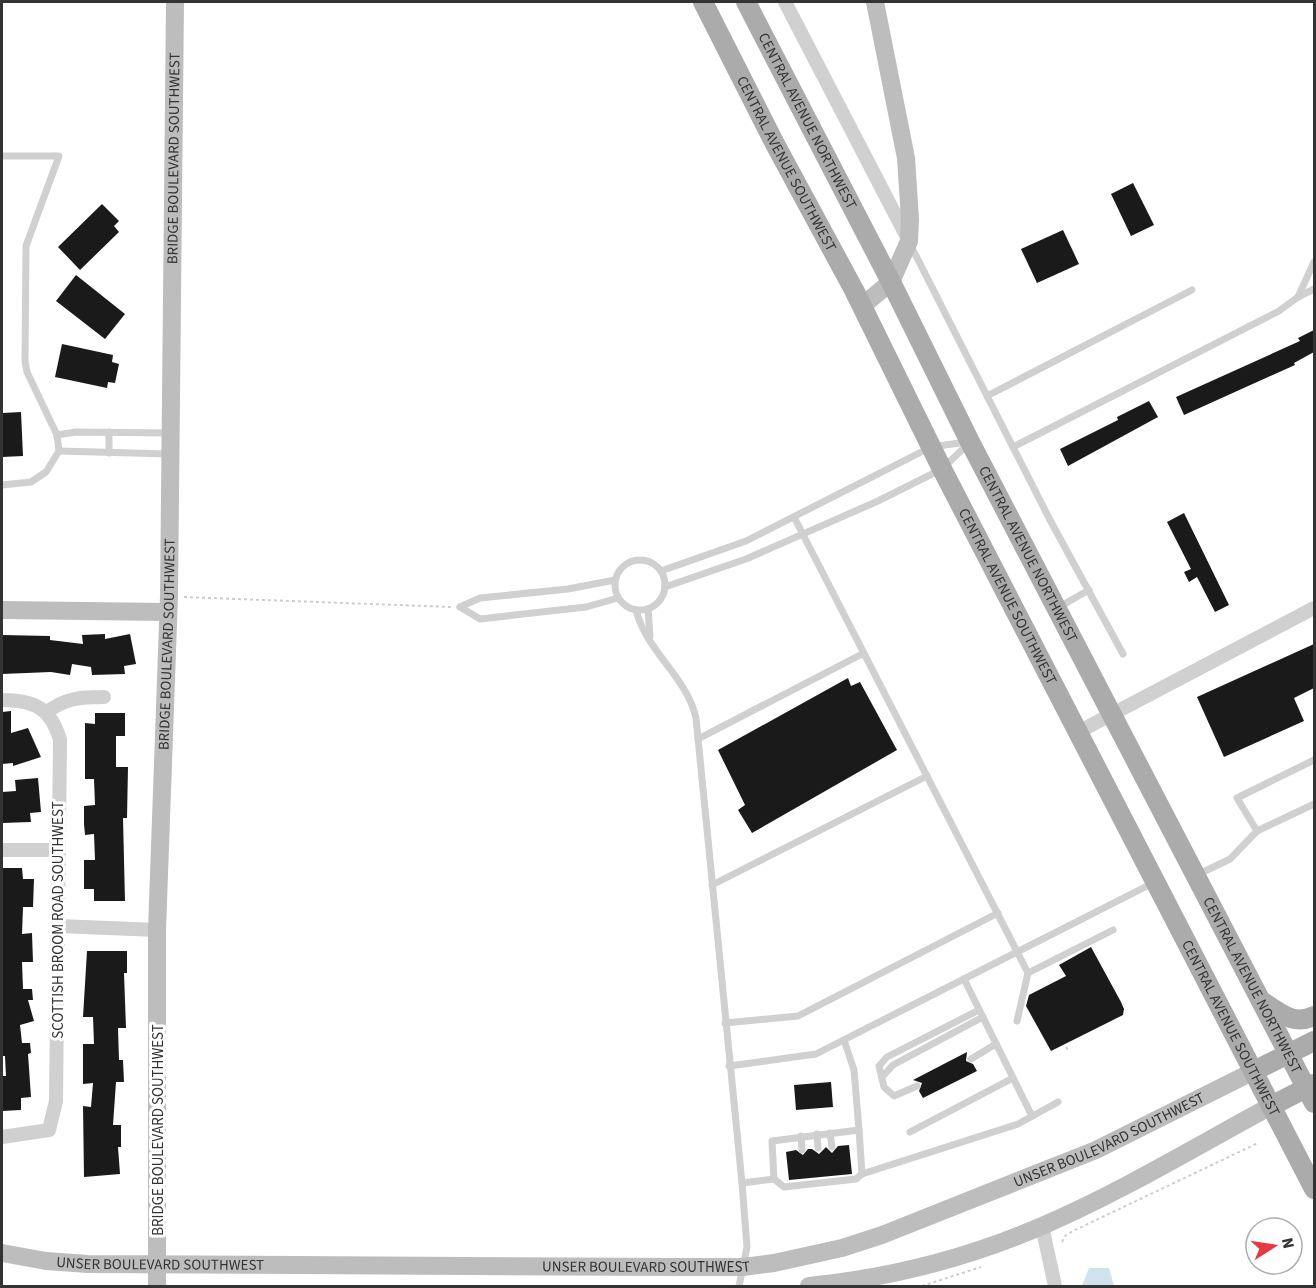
<svg xmlns="http://www.w3.org/2000/svg" width="1316" height="1288" font-family="'Source Sans 3',sans-serif">
	<style>
		.water { fill: #cfe2ee }
		.building { fill: #1a1a1a }
		.lines { fill: none; stroke-linecap: round; stroke-linejoin: round }
		.path { stroke: #cdcdcd; stroke-width: 2; stroke-dasharray: 3 3; stroke-linecap: butt }
		.lane { stroke: #d0d0d0; stroke-width: 7 }
		.street { stroke: #d0d0d0; stroke-width: 14 }
		.secondary { stroke: #bdbdbd; stroke-width: 18 }
		.primary { stroke: #ababab; stroke-width: 20 }
		.labels { text-anchor: middle; stroke-width: 6; stroke-linejoin: round; paint-order: stroke }
		.street-label { font-size: 15px; fill: #333; stroke: #fff }
	</style>
	<rect width="100%" height="100%" fill="#fff"/>
	<path class="water" d="M1089,1268H1109L1114,1286H1082Z"/>
	<g class="building">
		<path d="M1133,183L1154,225L1131,236L1111,194Z"/>
		<path d="M102,204L119,221L114,226L119,232L80,270L58,247Z"/>
		<path d="M1063,230L1079,264L1037,283L1021,249Z"/>
		<path d="M76,275L125,314L105,339L56,301Z"/>
		<path d="M1314,330V352L1294,363L1295,365L1184,415L1176,397L1300,341L1298,338Z"/>
		<path d="M62,344L113,355L112,362L119,364L115,383L108,382L107,388L55,377Z"/>
		<path d="M1149,401L1158,417L1068,466L1060,449L1118,420L1117,417Z"/>
		<path d="M21,412L23,456L2,457V413Z"/>
		<path d="M1184,513L1229,605L1215,612L1197,577L1189,582L1184,572L1191,569L1167,522Z"/>
		<path d="M105,634V639L130,634L136,664L124,666L125,674L92,675L91,667L72,664L70,675L51,672L2,674V635L50,636V640L83,644L82,635Z"/>
		<path d="M1314,644V688L1294,698L1304,721L1224,757L1197,697Z"/>
		<path d="M848,678L851,686L860,682L897,750L752,833L738,810L745,805L718,750Z"/>
		<path d="M11,711V733L28,728L41,757L13,766V763L2,764V712Z"/>
		<path d="M95,713H125V736H116V767H128L127,818H123L125,901H94V889H84V860H95L94,834L85,835L84,824V806L95,805L94,779H85V723L95,724Z"/>
		<path d="M38,778L41,812L30,813L31,822L2,823V792L16,791L15,780Z"/>
		<path d="M2,868H22L23,879H34L33,907H23L22,934L32,933L33,962H22L23,989H32L33,1000H28L34,1021L20,1025L22,1043H30L31,1053L28,1054L31,1097L21,1098V1110L2,1111V1076H6L5,1056H2Z"/>
		<path d="M1091,947L1121,1002L1124,1009L1123,1015L1051,1051L1026,1006L1029,995L1066,976L1059,965Z"/>
		<path d="M87,951H127V973H124L126,1028H118L119,1060H123L124,1082H116L113,1125H121V1147H118L120,1174L84,1177L83,1106L91,1107L93,1083L83,1084V1044H94L93,1017H83Z"/>
		<path d="M967,1052L966,1061L973,1064L977,1071L923,1098L919,1091L922,1083L913,1080Z"/>
		<path d="M831,1082L833,1107L796,1110L794,1085Z"/>
		<path d="M849,1145L852,1174L789,1180L786,1152L796,1150L803,1155L808,1149H812L819,1154L826,1147L832,1153L838,1146Z"/>
	</g>
	<g class="lines">
		<g class="path">
			<path d="M184,597L451,607"/>
			<path d="M1066,1047L1068,1050"/>
			<path d="M1062,1242L1065,1236L1073,1231L1258,1143"/>
			<path d="M922,1286L981,1267"/>
		</g>
		<g class="lane">
			<path d="M2,156H59L26,246L25,361L27,372L57,435L59,451L46,472L31,482L2,485"/>
			<path d="M910,244L1050,520L1123,654"/>
			<path d="M1298,297L1314,289"/>
			<path d="M987,396L1192,290"/>
			<path d="M57,435L76,432L169,433"/>
			<path d="M1013,447L1279,311L1298,297L1314,262"/>
			<path d="M59,451L169,454"/>
			<path d="M109,453V432"/>
			<path d="M794,517L1028,973L1017,1021"/>
			<circle cx="640" cy="585" r="25"/>
			<path d="M661,571L746,541L931,447L967,442"/>
			<path d="M665,587L746,559L878,501L942,469L968,444"/>
			<path d="M460,607L480,619L586,607L618,598"/>
			<path d="M460,607L480,598L568,589L615,580"/>
			<path d="M1059,607L1089,590"/>
			<path d="M648,609L650,636"/>
			<path d="M636,610C646,651 687,677 696,718L742,1183L747,1247L739,1286"/>
			<path d="M698,739L864,653"/>
			<path d="M1314,760L1237,798L1257,831L1314,804"/>
			<path d="M1197,875L1230,859L1257,831"/>
			<path d="M712,885L927,776"/>
			<path d="M1028,973L1113,930"/>
			<path d="M964,979L1032,1116"/>
			<path d="M725,1023L798,1016L998,913"/>
			<path d="M971,1059L996,1044"/>
			<path d="M729,1066L816,1054L1153,883"/>
			<path d="M882,1077L893,1065L983,1017"/>
			<path d="M917,1086L894,1096L884,1087L879,1066L887,1057L979,1010"/>
			<path d="M859,1130L862,1174"/>
			<path d="M910,1132L1013,1078"/>
			<path d="M830,1133L832,1147"/>
			<path d="M817,1134L818,1148"/>
			<path d="M801,1136L802,1150"/>
			<path d="M774,1179L772,1141L859,1130L854,1070L844,1040"/>
			<path d="M742,1183L774,1179L784,1187L856,1179L862,1174L1018,1124L1058,1102"/>
		</g>
		<g class="street">
			<path d="M785,2L909,241"/>
			<path d="M2,700C34,700 51,708 60,740L56,1101L49,1130L2,1137"/>
			<path d="M47,712C66,698 80,697 104,697"/>
			<path d="M1080,731L1314,608"/>
			<path d="M2,850H58"/>
			<path d="M59,926L157,930"/>
			<path d="M1042,1226L1055,1286"/>
		</g>
		<g class="secondary">
			<path d="M862,306L891,282L909,241L910,219L906,158L875,2"/>
			<path d="M2,610L168,612"/>
			<path id="s1" d="M2,1253L46,1261L88,1264L677,1267H743L774,1263L842,1248L882,1235L1096,1150L1254,1071"/>
			<path id="s2" d="M157,1286V930L169,596L175,2"/>
			<path d="M809,1286C888,1278 968,1258 1042,1226C1121,1192 1195,1147 1271,1106"/>
		</g>
		<g class="primary">
			<path id="s3" d="M703,2L775,144L854,290L942,469L1314,1189"/>
			<path id="s4" d="M746,2L891,282L970,442L1314,1103"/>
			<path d="M1263,1002C1280,1013 1294,1026 1314,1016"/>
			<path d="M1254,1071L1314,1041"/>
			<path d="M1271,1106L1314,1084"/>
		</g>
	</g>
	<g class="labels">
		<g class="street-label">
			<text dy="5" stroke="none"><textPath href="#s4" startOffset="134">CENTRAL AVENUE NORTHWEST</textPath></text>
			<text dy="5" stroke="none"><textPath href="#s2" startOffset="1128">BRIDGE BOULEVARD SOUTHWEST</textPath></text>
			<text dy="5" stroke="none"><textPath href="#s3" startOffset="182">CENTRAL AVENUE SOUTHWEST</textPath></text>
			<text dy="5" stroke="none"><textPath href="#s4" startOffset="620">CENTRAL AVENUE NORTHWEST</textPath></text>
			<text dy="5" stroke="none"><textPath href="#s3" startOffset="668">CENTRAL AVENUE SOUTHWEST</textPath></text>
			<text dy="5" stroke="none"><textPath href="#s2" startOffset="642">BRIDGE BOULEVARD SOUTHWEST</textPath></text>
			<text transform="translate(58 920) rotate(-90)" y="5">SCOTTISH BROOM ROAD SOUTHWEST</text>
			<text dy="5" stroke="none"><textPath href="#s4" startOffset="1106">CENTRAL AVENUE NORTHWEST</textPath></text>
			<text dy="5" stroke="none"><textPath href="#s3" startOffset="1154">CENTRAL AVENUE SOUTHWEST</textPath></text>
			<text transform="translate(158 1130) rotate(-90)" y="5">BRIDGE BOULEVARD SOUTHWEST</text>
			<text dy="5" stroke="none"><textPath href="#s1" startOffset="1131">UNSER BOULEVARD SOUTHWEST</textPath></text>
			<text dy="5" stroke="none"><textPath href="#s1" startOffset="159">UNSER BOULEVARD SOUTHWEST</textPath></text>
			<text dy="5" stroke="none"><textPath href="#s1" startOffset="645">UNSER BOULEVARD SOUTHWEST</textPath></text>
		</g>
	</g>
	<rect width="1316" height="1288" fill="none" stroke="#333333" stroke-width="6"/>
	<g transform="translate(1274 1246) rotate(78)"><circle r="28" fill="#ffffff" stroke="#adadad" stroke-width="1.5"/>
	<path d="M0-4.5L10 22L0 15L-10 22Z" fill="#e63946"/>
	<text y="-9" font-size="16" font-weight="bold" text-anchor="middle" fill="#333333">N</text>
	</g>
</svg>
